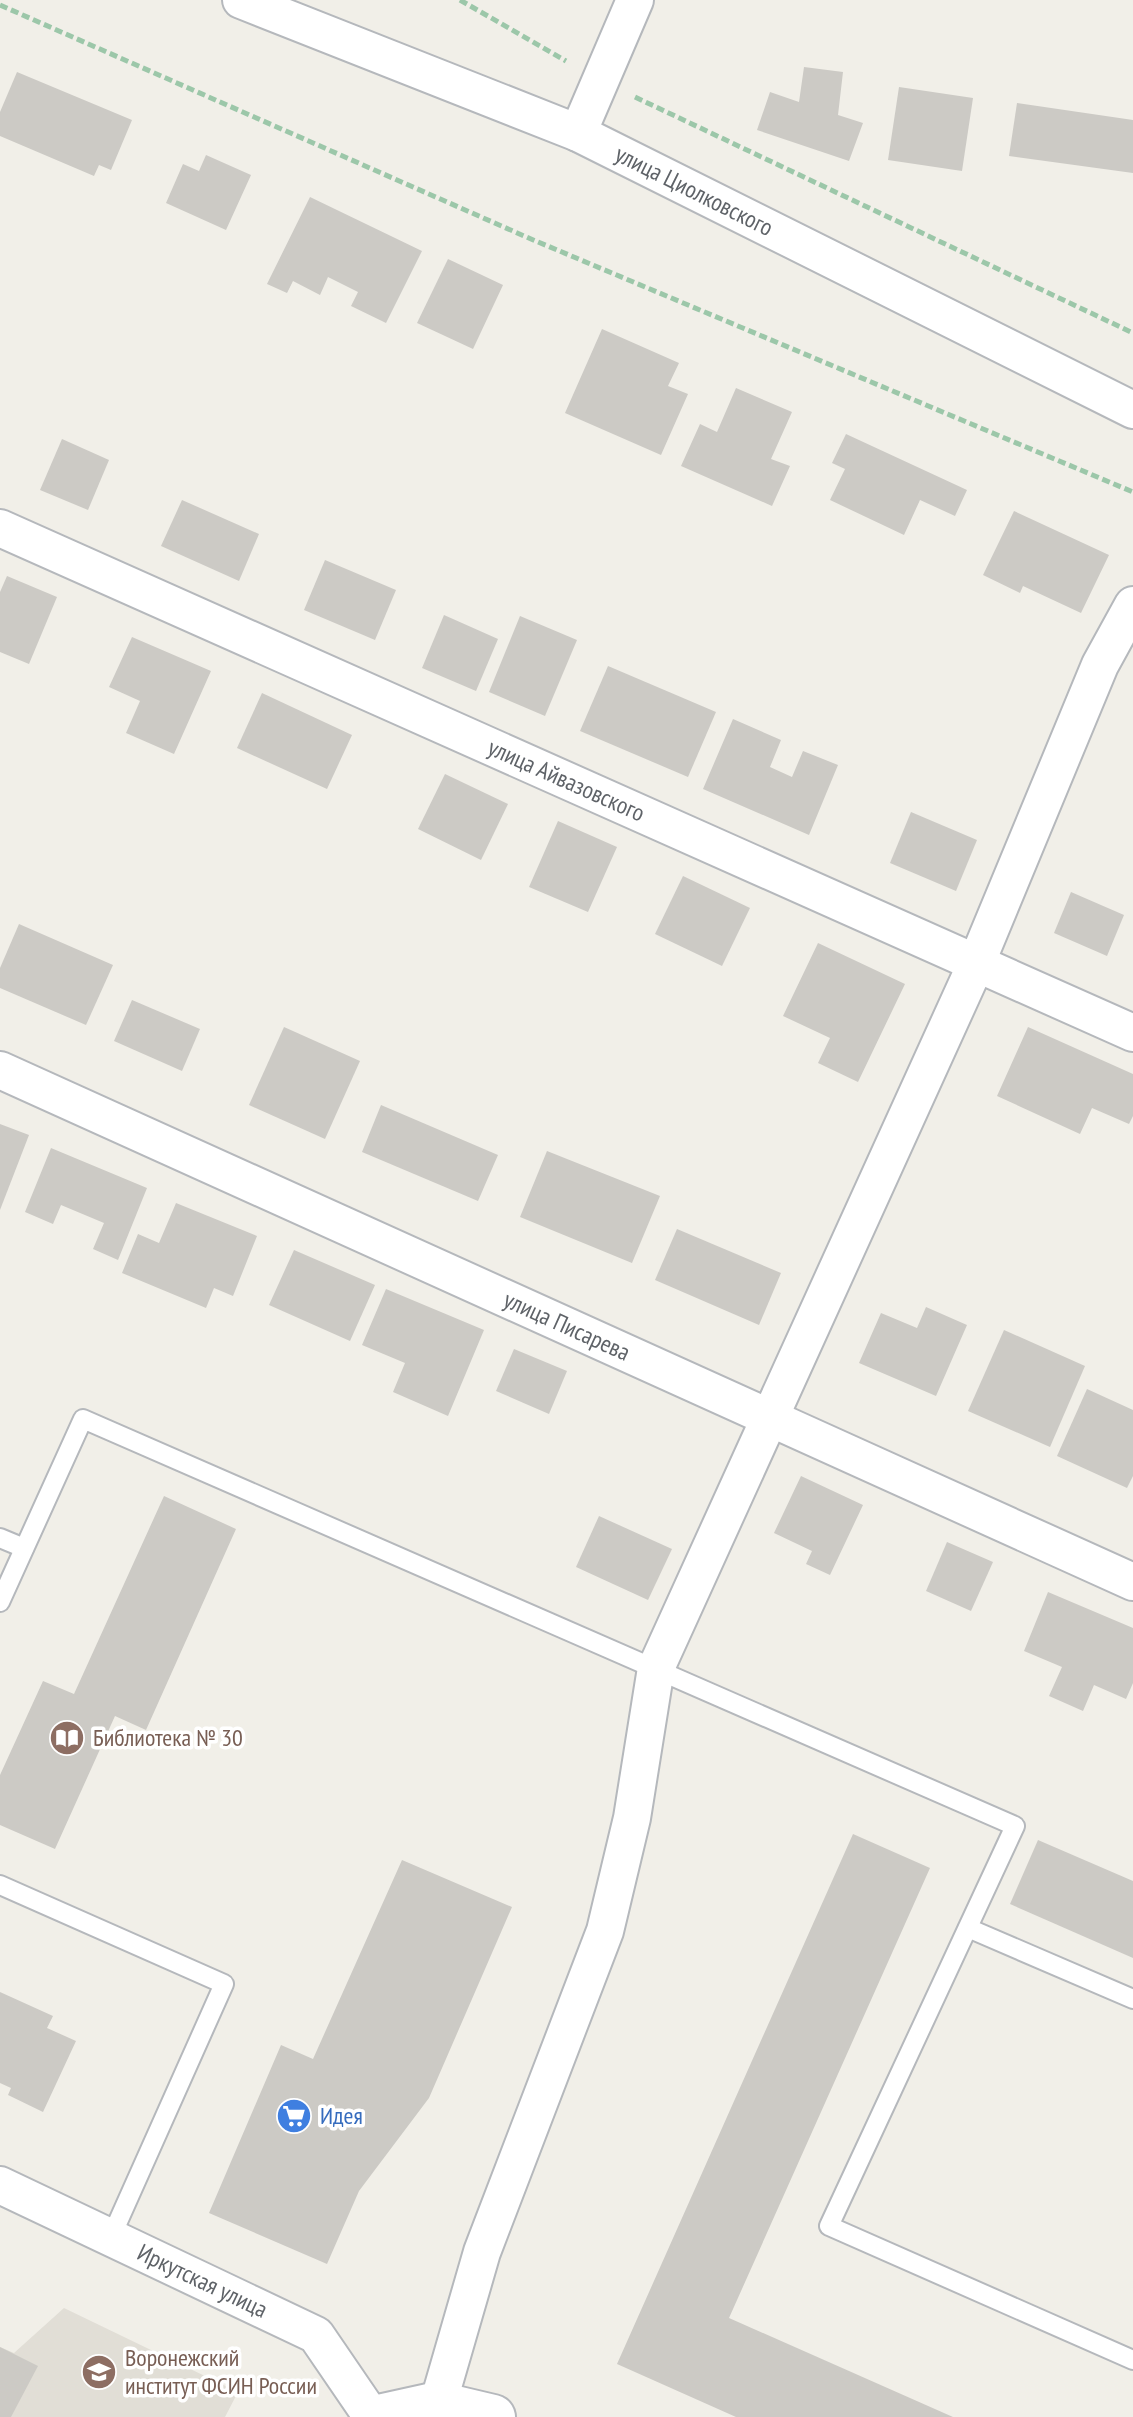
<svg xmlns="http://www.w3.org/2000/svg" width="1133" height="2417" font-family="'PT Sans Narrow',sans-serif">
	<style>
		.education { fill: #e1ded6 }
		.building { fill: #cccac5 }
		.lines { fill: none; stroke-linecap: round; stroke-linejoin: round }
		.service-casing { stroke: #b5b8bc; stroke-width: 22 }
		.minor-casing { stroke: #b5b8bc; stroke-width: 40 }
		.tertiary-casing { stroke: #b5b8bc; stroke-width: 48 }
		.path { stroke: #9cc7a9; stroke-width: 5; stroke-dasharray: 8 4; stroke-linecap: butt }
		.service { stroke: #fff; stroke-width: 18 }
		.minor { stroke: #fff; stroke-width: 36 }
		.tertiary { stroke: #fff; stroke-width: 44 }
		.labels { text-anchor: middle; stroke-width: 7; stroke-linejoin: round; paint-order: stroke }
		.street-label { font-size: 24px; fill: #5f6368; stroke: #fff }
		.education-label { font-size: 24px; fill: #785e54; stroke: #fff; text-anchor: start }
		.shop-label { font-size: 24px; fill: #366cbe; stroke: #fff; text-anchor: start }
	</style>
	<rect width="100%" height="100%" fill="#f1efe8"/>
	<path class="education" d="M64,2308L238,2392L225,2417H0V2347L14,2353Z"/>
	<g class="building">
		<path d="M804,67L843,72L838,115L863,123L849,161L757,130L770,92L799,102Z"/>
		<path d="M17,72L132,120L111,170L99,165L94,176L0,136V112Z"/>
		<path d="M899,87L973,98L962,171L888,160Z"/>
		<path d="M1017,103L1133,120V173L1009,156Z"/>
		<path d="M206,155L251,175L226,230L166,203L183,164L199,171Z"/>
		<path d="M310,197L422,251L386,323L351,306L358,292L328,277L320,295L293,281L287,293L267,284Z"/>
		<path d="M448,259L503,285L473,349L417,323Z"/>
		<path d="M602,329L679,363L668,386L688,394L661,455L565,413Z"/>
		<path d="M736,388L792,412L771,459L790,466L772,506L681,466L700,424L717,432Z"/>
		<path d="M846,434L967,490L955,516L920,500L904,535L830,500L845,469L832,463Z"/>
		<path d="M62,439L109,460L88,510L40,490Z"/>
		<path d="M182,500L259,534L239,581L161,546Z"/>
		<path d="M1014,511L1109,555L1081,613L1023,586L1020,593L983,575Z"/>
		<path d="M325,560L396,590L375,640L304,610Z"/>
		<path d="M7,576L57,597L29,664L0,652V592Z"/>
		<path d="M444,615L498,639L476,691L422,668Z"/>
		<path d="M520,616L577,640L545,716L489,692Z"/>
		<path d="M132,637L211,671L174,754L126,733L140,701L109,687Z"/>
		<path d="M608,666L716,712L688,777L580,731Z"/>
		<path d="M262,693L352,735L327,789L237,748Z"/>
		<path d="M733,719L781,740L770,767L792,777L803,751L838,765L809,835L703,789Z"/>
		<path d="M445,774L508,804L481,860L418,829Z"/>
		<path d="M911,812L977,840L956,891L890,863Z"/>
		<path d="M558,821L617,847L588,912L529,887Z"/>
		<path d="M683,876L750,908L722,966L655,934Z"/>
		<path d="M1071,892L1124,915L1107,956L1054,933Z"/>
		<path d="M19,924L113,965L86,1025L0,988V968Z"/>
		<path d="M818,943L905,984L858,1082L818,1063L830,1038L783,1016Z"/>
		<path d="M132,1000L200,1029L182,1071L114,1041Z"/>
		<path d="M284,1027L360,1061L325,1139L249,1105Z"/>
		<path d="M1028,1027L1133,1074V1116L1129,1124L1092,1108L1080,1134L997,1096Z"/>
		<path d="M381,1105L498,1155L478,1201L362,1152Z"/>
		<path d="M0,1124L29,1135L0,1210Z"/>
		<path d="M51,1148L147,1188L118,1260L93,1249L104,1223L61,1205L53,1224L25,1212Z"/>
		<path d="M547,1151L660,1196L632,1263L520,1217Z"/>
		<path d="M176,1203L257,1236L233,1296L214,1288L206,1308L122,1273L138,1234L159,1243Z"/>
		<path d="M677,1229L781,1273L759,1325L655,1280Z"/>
		<path d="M294,1250L375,1285L350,1341L269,1305Z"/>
		<path d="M386,1289L484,1330L448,1416L393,1392L405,1363L362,1345Z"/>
		<path d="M926,1307L967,1325L936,1396L859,1363L881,1313L917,1328Z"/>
		<path d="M1004,1330L1085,1366L1050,1447L968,1411Z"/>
		<path d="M514,1349L567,1371L549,1414L496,1391Z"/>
		<path d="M1087,1389L1133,1410V1476L1127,1488L1057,1456Z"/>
		<path d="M801,1476L863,1505L830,1575L806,1564L812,1551L774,1533Z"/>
		<path d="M164,1496L236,1529L146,1730L115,1716L55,1849L0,1825V1775L43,1681L74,1694Z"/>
		<path d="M599,1516L672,1549L648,1600L576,1567Z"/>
		<path d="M947,1542L993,1562L971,1611L926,1591Z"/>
		<path d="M1048,1592L1133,1628V1683L1126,1699L1094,1685L1083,1711L1049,1696L1062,1667L1024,1651Z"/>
		<path d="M853,1834L930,1868L729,2318L953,2417H736L617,2364Z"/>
		<path d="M1038,1840L1133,1881V1958L1010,1904Z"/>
		<path d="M402,1860L512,1907L429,2098L359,2191L327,2264L209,2213L281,2045L313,2059Z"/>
		<path d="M0,1992L53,2016L47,2028L76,2041L43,2112L8,2095L11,2088L0,2083Z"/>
		<path d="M0,2347L38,2366L11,2417H0Z"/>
	</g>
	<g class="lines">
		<g class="service-casing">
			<g id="service">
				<path d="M0,1538L24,1548"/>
				<path d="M0,1602L83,1419L1015,1826L829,2226L1133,2360"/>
				<path d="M0,1885L224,1984L112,2235"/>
				<path d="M968,1928L1133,1999"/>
			</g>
		</g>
		<g class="minor-casing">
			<g id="minor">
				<path id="s1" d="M241,0L578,133L1133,410"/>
				<path d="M578,133L635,0"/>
				<path id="s2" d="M0,528L1133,1033"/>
				<path id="s3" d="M0,1070L1133,1582"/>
				<path id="s4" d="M0,2185L316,2335L372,2417"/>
				<path d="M438,2404L482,2252L605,1931L632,1818L656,1668L976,964L1100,665L1133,605"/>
			</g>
		</g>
		<g class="tertiary-casing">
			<path id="tertiary" d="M379,2417L438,2404L493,2417"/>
		</g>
		<g class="path">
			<path d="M460,0L566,61"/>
			<path d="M0,5L531,239L1133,492"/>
			<path d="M635,97L1133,333"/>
		</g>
		<use href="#service" class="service"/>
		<use href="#minor" class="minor"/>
		<use href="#tertiary" class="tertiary"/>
	</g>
	<defs>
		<g id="library-disc" transform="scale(1.8)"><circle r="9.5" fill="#8d6e63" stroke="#fff"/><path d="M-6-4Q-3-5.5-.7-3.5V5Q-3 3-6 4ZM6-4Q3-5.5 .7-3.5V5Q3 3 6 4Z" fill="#fff"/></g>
		<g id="supermarket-disc" transform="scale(1.8)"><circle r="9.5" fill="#3f7fe0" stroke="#fff"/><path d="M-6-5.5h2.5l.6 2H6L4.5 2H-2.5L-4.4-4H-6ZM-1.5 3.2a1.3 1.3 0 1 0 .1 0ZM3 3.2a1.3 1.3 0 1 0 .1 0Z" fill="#fff"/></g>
		<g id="university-disc" transform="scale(1.8)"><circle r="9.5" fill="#8d6e63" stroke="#fff"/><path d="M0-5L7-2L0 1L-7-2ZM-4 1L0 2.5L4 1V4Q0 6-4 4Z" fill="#fff"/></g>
	</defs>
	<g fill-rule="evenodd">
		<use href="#library-disc" x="67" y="1738"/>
		<use href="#supermarket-disc" x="294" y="2116"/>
		<use href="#university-disc" x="99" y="2372"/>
	</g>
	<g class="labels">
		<g class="street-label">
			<text dy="8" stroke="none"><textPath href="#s1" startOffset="492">улица Циолковского</textPath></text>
			<text dy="8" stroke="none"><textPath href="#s2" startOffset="620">улица Айвазовского</textPath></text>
			<text dy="8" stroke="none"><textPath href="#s3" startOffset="622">улица Писарева</textPath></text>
			<text dy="8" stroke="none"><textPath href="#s4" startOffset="224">Иркутская улица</textPath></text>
		</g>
		<g class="education-label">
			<text x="93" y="1746">Библиотека № 30</text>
			<text x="125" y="2366">Воронежский<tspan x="125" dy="28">институт ФСИН России</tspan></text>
		</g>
		<g class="shop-label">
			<text x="320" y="2124">Идея</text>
		</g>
	</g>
</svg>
